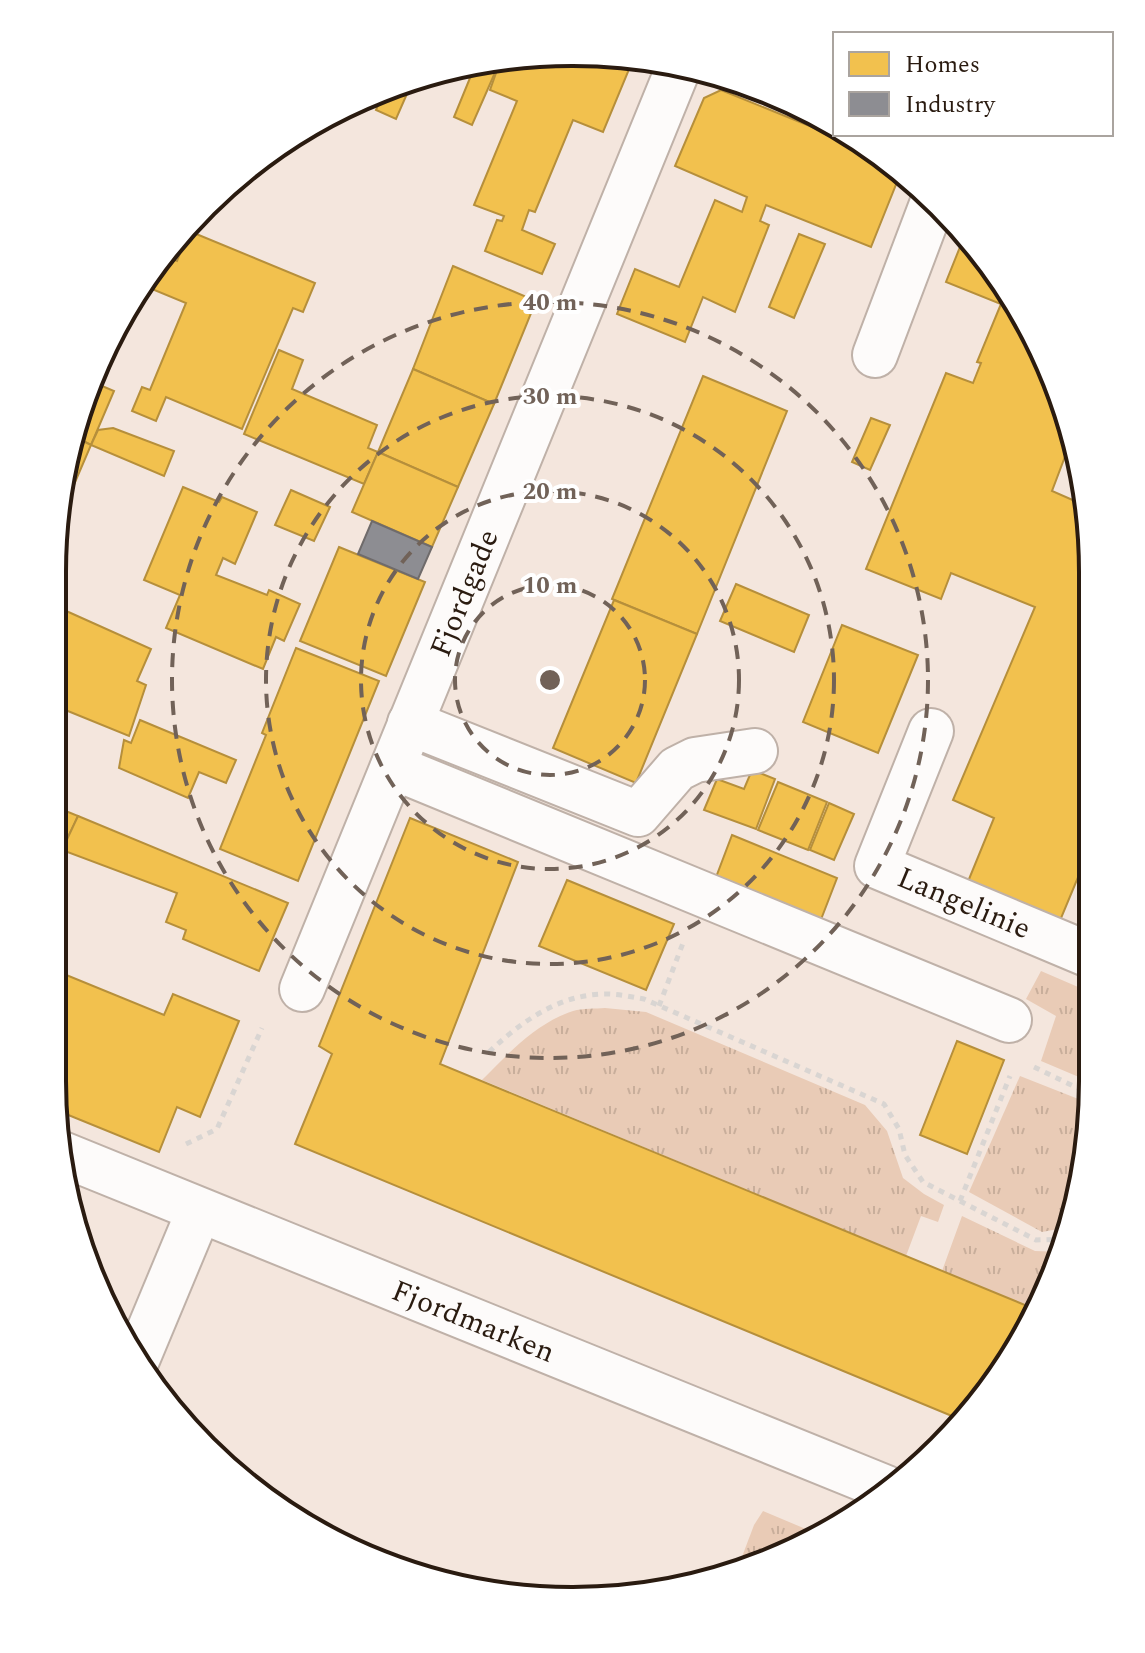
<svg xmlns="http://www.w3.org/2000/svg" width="1145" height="1653" font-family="Spectral,serif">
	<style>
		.grass { fill: url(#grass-tufts) }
		.homes { fill: #f2c14e; stroke: #b68f3b; stroke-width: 2 }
		.industry { fill: #8d8d92; stroke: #6f6b6b; stroke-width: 2 }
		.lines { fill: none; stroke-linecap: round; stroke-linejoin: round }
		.minor-casing { stroke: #bfb1a8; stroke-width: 48 }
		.path { stroke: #d9d5d2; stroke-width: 5; stroke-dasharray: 6 6; stroke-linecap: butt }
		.minor { stroke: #fdfbfa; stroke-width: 44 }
		.ring { fill: none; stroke: #716258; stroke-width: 4; stroke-dasharray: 14 10 }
		.labels { text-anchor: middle; stroke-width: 8; stroke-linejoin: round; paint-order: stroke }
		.street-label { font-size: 30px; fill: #2a1b10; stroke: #fff }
		.rim { fill: none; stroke: #2a1b10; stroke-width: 4 }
		.centre { fill: #716258; stroke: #fff; stroke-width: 4 }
		.ring-label { font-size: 24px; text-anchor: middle; font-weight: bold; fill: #716258; stroke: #fff; stroke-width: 8; stroke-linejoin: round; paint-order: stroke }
	</style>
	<defs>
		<pattern id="grass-tufts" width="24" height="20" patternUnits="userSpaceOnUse" patternTransform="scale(2)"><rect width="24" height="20" fill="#e9cbb6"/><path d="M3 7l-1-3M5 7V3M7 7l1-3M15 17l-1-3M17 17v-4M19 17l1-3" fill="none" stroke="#c8ae9b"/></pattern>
	</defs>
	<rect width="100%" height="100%" fill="#f4e6dd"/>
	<g class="grass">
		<path d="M1041,971L1092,993L1093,1083L1041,1061L1056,1016L1026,999Z"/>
		<path d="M605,1008L646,1012L865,1105L887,1131L903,1178L924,1194L944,1205L938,1222L921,1216L906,1256L482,1080C508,1054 536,1023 573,1011C583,1008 595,1009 605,1008Z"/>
		<path d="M1020,1076L1091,1104L1083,1182L1069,1227L1042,1232L969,1192Z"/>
		<path d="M962,1216L1035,1251L1062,1252L1053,1280L1037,1310L942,1271Z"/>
		<path d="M763,1511L820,1535L803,1547L737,1570L754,1525Z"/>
	</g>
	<g class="homes">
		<path d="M573,52L627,57L630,67L603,132L573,120L535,212L529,210L522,230L555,244L542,274L485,251L497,220L502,221L504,216L474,205L517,101L490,90L501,59Z"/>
		<path d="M501,59L472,125L454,117L470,78L448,69L471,62Z"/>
		<path d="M413,80L396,119L376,110L385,88Z"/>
		<path d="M721,90L881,155L901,172L871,247L766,205L760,221L769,225L735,312L703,297L685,342L617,314L635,269L679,287L715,200L742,212L747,197L675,166L704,98Z"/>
		<path d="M189,231L315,283L303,312L293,308L242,429L166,397L156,421L132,411L142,387L150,390L186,303L147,287L154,270L165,256L177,261Z"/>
		<path d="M799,234L825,244L794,318L769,307Z"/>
		<path d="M964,237L1039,342L1072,438L1052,491L1084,505L1089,851L1059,923L967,884L994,818L953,800L1035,607L951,573L941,599L866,569L946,373L973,383L981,363L977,362L1001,304L946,282Z"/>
		<path d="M453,266L536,301L494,404L413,369Z"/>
		<path d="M279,350L303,360L292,389L377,425L368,448L378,452L364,484L244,434Z"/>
		<path d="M413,369L494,404L458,487L378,452Z"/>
		<path d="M703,376L787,411L697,634L612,599Z"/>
		<path d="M95,383L114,391L91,445L75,437Z"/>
		<path d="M871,418L890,425L870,470L852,462Z"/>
		<path d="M113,428L174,451L164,476L91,445L98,430Z"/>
		<path d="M75,437L91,445L61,515L62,471Z"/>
		<path d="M378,452L458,487L432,547L352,512Z"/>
		<path d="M183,487L219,502L222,497L257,512L235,564L223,558L216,575L267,595L269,590L300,604L284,641L276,637L263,669L166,628L180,595L144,580Z"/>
		<path d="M291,490L330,507L314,541L275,525Z"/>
		<path d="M339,547L425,582L386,676L300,641Z"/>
		<path d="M736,584L809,615L794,652L720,621Z"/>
		<path d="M614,600L697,634L636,783L553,748Z"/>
		<path d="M64,610L151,649L137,681L146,685L129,736L58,707L59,622Z"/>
		<path d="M842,625L918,655L878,753L803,722Z"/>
		<path d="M296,648L379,681L298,881L220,849L266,735L262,733Z"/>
		<path d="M140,720L236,760L226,783L199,772L188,798L119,768L124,740L131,743Z"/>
		<path d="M752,770L775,779L756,829L704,810L717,779L744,789Z"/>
		<path d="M778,782L827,802L808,850L758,830Z"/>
		<path d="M829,803L854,814L834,860L810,850Z"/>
		<path d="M56,807L78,816L62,850L56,847Z"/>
		<path d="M78,816L288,903L259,971L183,939L186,930L166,922L177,893L62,850Z"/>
		<path d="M410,818L518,862L440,1064L1037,1310L1005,1370L964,1421L295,1144L332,1054L319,1046Z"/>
		<path d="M732,835L837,878L820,922L715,880Z"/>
		<path d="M567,880L674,924L646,990L539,946Z"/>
		<path d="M54,970L164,1015L173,994L239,1021L200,1117L177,1107L159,1152L56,1110L52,1080Z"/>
		<path d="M957,1041L1004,1060L967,1154L920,1135Z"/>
	</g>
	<path class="industry" d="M372,521L432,547L418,579L358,554Z"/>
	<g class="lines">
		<g class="minor-casing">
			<g id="minor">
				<path d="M875,355L934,199"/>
				<path d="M410,723L638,814L677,769L695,760L755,751"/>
				<path id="s1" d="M931,731L877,866L1087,954L1091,944"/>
				<path d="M393,767L1009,1020"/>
				<path id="s2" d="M302,989L680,64"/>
				<path id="s3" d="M62,1154L886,1488"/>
				<path d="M136,1362L199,1211"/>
			</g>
		</g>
		<g class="path">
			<path d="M659,1006L683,943"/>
			<path d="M489,1052C521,1022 559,994 606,994C619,994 632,997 644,999L884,1104L899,1129L905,1155L923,1182L1036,1240L1066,1239"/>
			<path d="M1034,1067L1092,1095"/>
			<path d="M186,1144L217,1129L262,1028"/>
			<path d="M960,1201L1010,1076"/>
		</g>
		<use href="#minor" class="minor"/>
	</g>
	<g class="ring">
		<circle cx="550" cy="680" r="95"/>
		<circle cx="550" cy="680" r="189"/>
		<circle cx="550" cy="680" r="284"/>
		<circle cx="550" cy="680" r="378"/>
	</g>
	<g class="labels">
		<g class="street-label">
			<text dy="10" stroke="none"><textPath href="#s2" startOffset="428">Fjordgade</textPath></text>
			<text dy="10" stroke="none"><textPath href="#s1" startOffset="240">Langelinie</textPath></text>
			<text dy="10" stroke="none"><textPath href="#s3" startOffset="444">Fjordmarken</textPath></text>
		</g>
	</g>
	<path d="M0 0H1145V1653H0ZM572 66H573A506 506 0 0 1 1079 572V1081A506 506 0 0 1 573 1587H572A506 506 0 0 1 66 1081V572A506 506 0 0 1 572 66Z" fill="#fff" fill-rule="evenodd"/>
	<path class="rim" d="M572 66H573A506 506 0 0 1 1079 572V1081A506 506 0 0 1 573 1587H572A506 506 0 0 1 66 1081V572A506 506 0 0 1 572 66Z"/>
	<circle cx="550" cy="680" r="12" class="centre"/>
	<g class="ring-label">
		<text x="550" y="310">40 m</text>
		<text x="550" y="404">30 m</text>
		<text x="550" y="499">20 m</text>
		<text x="550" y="593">10 m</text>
	</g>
	<rect x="833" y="32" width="280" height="104" fill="#ffffff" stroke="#aaa49f" stroke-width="2"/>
	<rect x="849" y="52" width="40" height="24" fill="#f2c14e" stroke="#aaa49f" stroke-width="2"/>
	<text x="905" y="72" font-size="24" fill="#2a1b10">Homes</text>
	<rect x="849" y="92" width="40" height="24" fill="#8d8d92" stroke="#aaa49f" stroke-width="2"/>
	<text x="905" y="112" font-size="24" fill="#2a1b10">Industry</text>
</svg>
